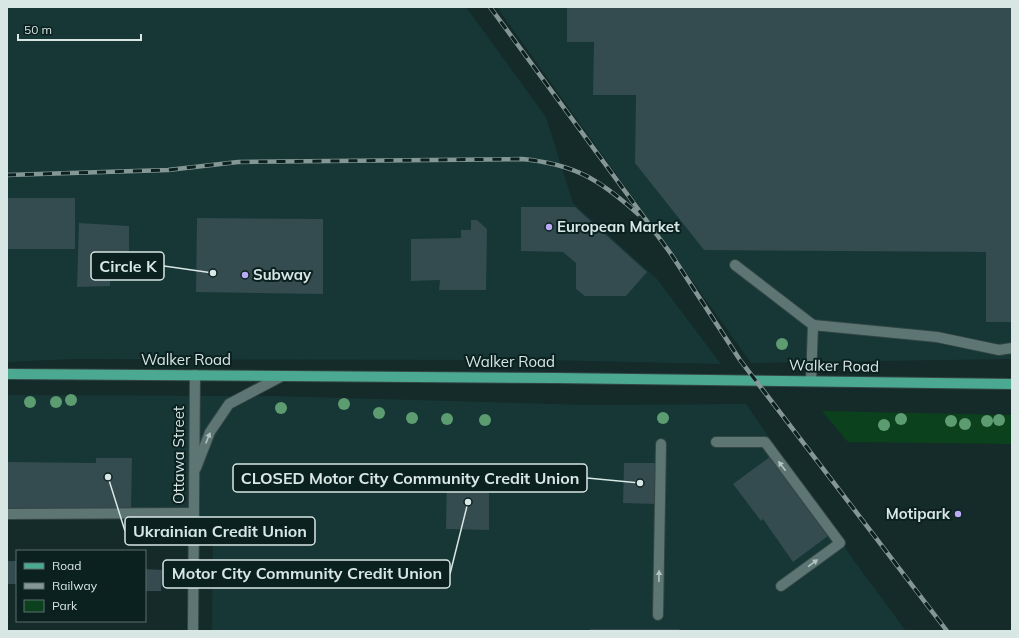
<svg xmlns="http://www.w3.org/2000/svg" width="1019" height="638" font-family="Mulish,sans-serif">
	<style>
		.built { fill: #163736 }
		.green { fill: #0b411c }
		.building { fill: #344b4f }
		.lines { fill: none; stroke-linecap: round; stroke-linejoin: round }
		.minor-casing { stroke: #344644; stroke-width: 12 }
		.major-casing { stroke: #344644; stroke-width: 12 }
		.minor { stroke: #5d7674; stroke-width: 10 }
		.major { stroke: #4ca991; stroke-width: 10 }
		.rail-casing { stroke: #859795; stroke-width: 4.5 }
		.rail { stroke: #0a2120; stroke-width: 3; stroke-dasharray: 9; stroke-linecap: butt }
		.tree { fill: #5d9b71 }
		.oneway { fill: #b3c4c2 }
		.poi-dot { fill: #baaaf6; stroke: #0a2120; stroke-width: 1.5 }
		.labels { text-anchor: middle; stroke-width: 4; stroke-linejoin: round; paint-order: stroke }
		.poi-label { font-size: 15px; font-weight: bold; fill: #d8e6e4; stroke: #0a2120; text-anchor: start }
		.street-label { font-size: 15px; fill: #d8e6e4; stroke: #0a2120 }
		.leader { fill: none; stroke: #d8e6e4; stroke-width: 1.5 }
		.callout-dot { fill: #d8e6e4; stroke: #0a2120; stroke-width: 1.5 }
		.callout { fill: #0a2120; stroke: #d8e6e4; stroke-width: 1.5 }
		.callout-label { font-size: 16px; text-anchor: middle; font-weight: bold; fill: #d8e6e4 }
	</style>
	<rect width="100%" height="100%" fill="#142b29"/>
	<g class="built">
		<path d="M7,7H466L546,117L573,203L657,279L721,364L545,360L73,359L7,362Z"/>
		<path d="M497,7H1012V359L751,363Z"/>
		<path d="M7,395L276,396L590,405L746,404L855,562L906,631H212L213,517L7,515Z"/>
	</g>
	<path class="green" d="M822,411L1012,415V444L848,442Z"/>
	<g class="building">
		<path d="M567,7H1012V322H986V252L704,250L635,163L636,95H593L594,42H567Z"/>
		<rect x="7" y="198" width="68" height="51"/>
		<path d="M521,207H575L647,272L626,296H585L576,289V263L563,252L521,251Z"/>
		<path d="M197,218L323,219V294L196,292Z"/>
		<path d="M471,220H477L487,229L486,290H439L440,280L411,281V239L461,238V230H471Z"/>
		<path d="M79,223L129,226V269L110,270V286L77,287Z"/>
		<path d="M771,456L828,536L793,562L763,519L761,521L733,484Z"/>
		<path d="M96,458H132L131,510L7,509V462L96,463Z"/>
		<path d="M624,463H657L656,504L623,503Z"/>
		<path d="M447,474H489V530L446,529Z"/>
		<rect x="7" y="561" width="10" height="23"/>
		<path d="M145,569L162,570L161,591H145Z"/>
		<path d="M590,629H679L681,631H590Z"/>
	</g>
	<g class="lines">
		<g class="minor-casing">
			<g id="minor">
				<path d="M735,265L813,325"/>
				<path d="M811,381L813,325L937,337L999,350L1012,348"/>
				<path d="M716,442H765L840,543L781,586"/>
				<path d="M196,468L210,432L229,404L282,376"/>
				<path d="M7,514L194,513"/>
				<path d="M658,615L661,444"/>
				<path d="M193,631L195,375"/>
			</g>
		</g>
		<g class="major-casing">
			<path id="major" d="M7,374L555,378L1012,384"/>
		</g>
		<use href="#minor" class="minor"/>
		<use href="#major" class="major"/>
		<g class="rail-casing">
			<g id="rail">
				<path d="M490,7L671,254L740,360L947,631"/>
				<path d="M7,175L168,170L238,162L522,159C574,164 599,179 638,214"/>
			</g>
		</g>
		<use href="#rail" class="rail"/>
	</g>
	<g class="tree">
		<circle cx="782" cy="344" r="6"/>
		<circle cx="71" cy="400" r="6"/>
		<circle cx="30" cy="402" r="6"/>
		<circle cx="56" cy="402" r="6"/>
		<circle cx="344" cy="404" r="6"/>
		<circle cx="281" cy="408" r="6"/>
		<circle cx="379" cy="413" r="6"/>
		<circle cx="412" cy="418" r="6"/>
		<circle cx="663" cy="418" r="6"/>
		<circle cx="447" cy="419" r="6"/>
		<circle cx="901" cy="419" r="6"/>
		<circle cx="485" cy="420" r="6"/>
		<circle cx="999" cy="420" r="6"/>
		<circle cx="951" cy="421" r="6"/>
		<circle cx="987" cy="421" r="6"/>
		<circle cx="965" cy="424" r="6"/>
		<circle cx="884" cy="425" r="6"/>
	</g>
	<defs><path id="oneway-solid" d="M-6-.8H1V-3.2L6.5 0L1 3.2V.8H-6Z"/></defs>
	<g class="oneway">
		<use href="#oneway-solid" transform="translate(208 438) rotate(-68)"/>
		<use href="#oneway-solid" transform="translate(782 466) rotate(-127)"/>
		<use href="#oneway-solid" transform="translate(813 563) rotate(-36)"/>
		<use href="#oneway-solid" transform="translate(659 576) rotate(-89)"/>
	</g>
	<g class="poi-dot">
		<circle cx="549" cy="227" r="4"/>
		<circle cx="245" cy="275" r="4"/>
		<circle cx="958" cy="514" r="4"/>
	</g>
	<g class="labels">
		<g class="poi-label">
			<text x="557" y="232">European Market</text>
			<text x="253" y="280">Subway</text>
			<text x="950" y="519" text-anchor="end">Motipark</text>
		</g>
		<g class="street-label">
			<text x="186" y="365">Walker Road</text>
			<text x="510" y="367">Walker Road</text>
			<text transform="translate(834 366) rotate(1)" y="5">Walker Road</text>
			<text transform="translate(179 455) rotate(-90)" y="5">Ottawa Street</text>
		</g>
	</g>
	<path class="leader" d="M213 273L164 266M640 483L587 478M108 477L125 531M468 502L450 574"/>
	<g class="callout-dot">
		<circle cx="213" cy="273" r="4"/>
		<circle cx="640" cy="483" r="4"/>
		<circle cx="108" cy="477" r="4"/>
		<circle cx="468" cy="502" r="4"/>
	</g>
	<g class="callout">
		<rect x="91" y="252" width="73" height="28" rx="4"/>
		<rect x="233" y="464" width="354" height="28" rx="4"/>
		<rect x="125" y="517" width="190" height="28" rx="4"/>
		<rect x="163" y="560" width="287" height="28" rx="4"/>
	</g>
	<g class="callout-label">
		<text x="128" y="272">Circle K</text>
		<text x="410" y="484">CLOSED Motor City Community Credit Union</text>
		<text x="220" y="537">Ukrainian Credit Union</text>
		<text x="307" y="579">Motor City Community Credit Union</text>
	</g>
	<rect width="1019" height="638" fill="none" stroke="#d8e6e4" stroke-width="16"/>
	<rect x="16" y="550" width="130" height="72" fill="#0a2120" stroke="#5c706e"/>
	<rect x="24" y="563" width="20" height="6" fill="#4ca991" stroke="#5c706e"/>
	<text x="52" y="570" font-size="12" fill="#d8e6e4">Road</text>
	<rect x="24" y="583" width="20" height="6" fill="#859795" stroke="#5c706e"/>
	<text x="52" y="590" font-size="12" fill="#d8e6e4">Railway</text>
	<rect x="24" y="600" width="20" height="12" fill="#0b411c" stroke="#5c706e"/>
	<text x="52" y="610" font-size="12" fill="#d8e6e4">Park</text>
	<path d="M18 34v6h123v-6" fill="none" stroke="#d8e6e4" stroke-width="2"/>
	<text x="24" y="34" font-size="12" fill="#d8e6e4" stroke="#0a2120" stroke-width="3" paint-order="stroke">50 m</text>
</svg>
